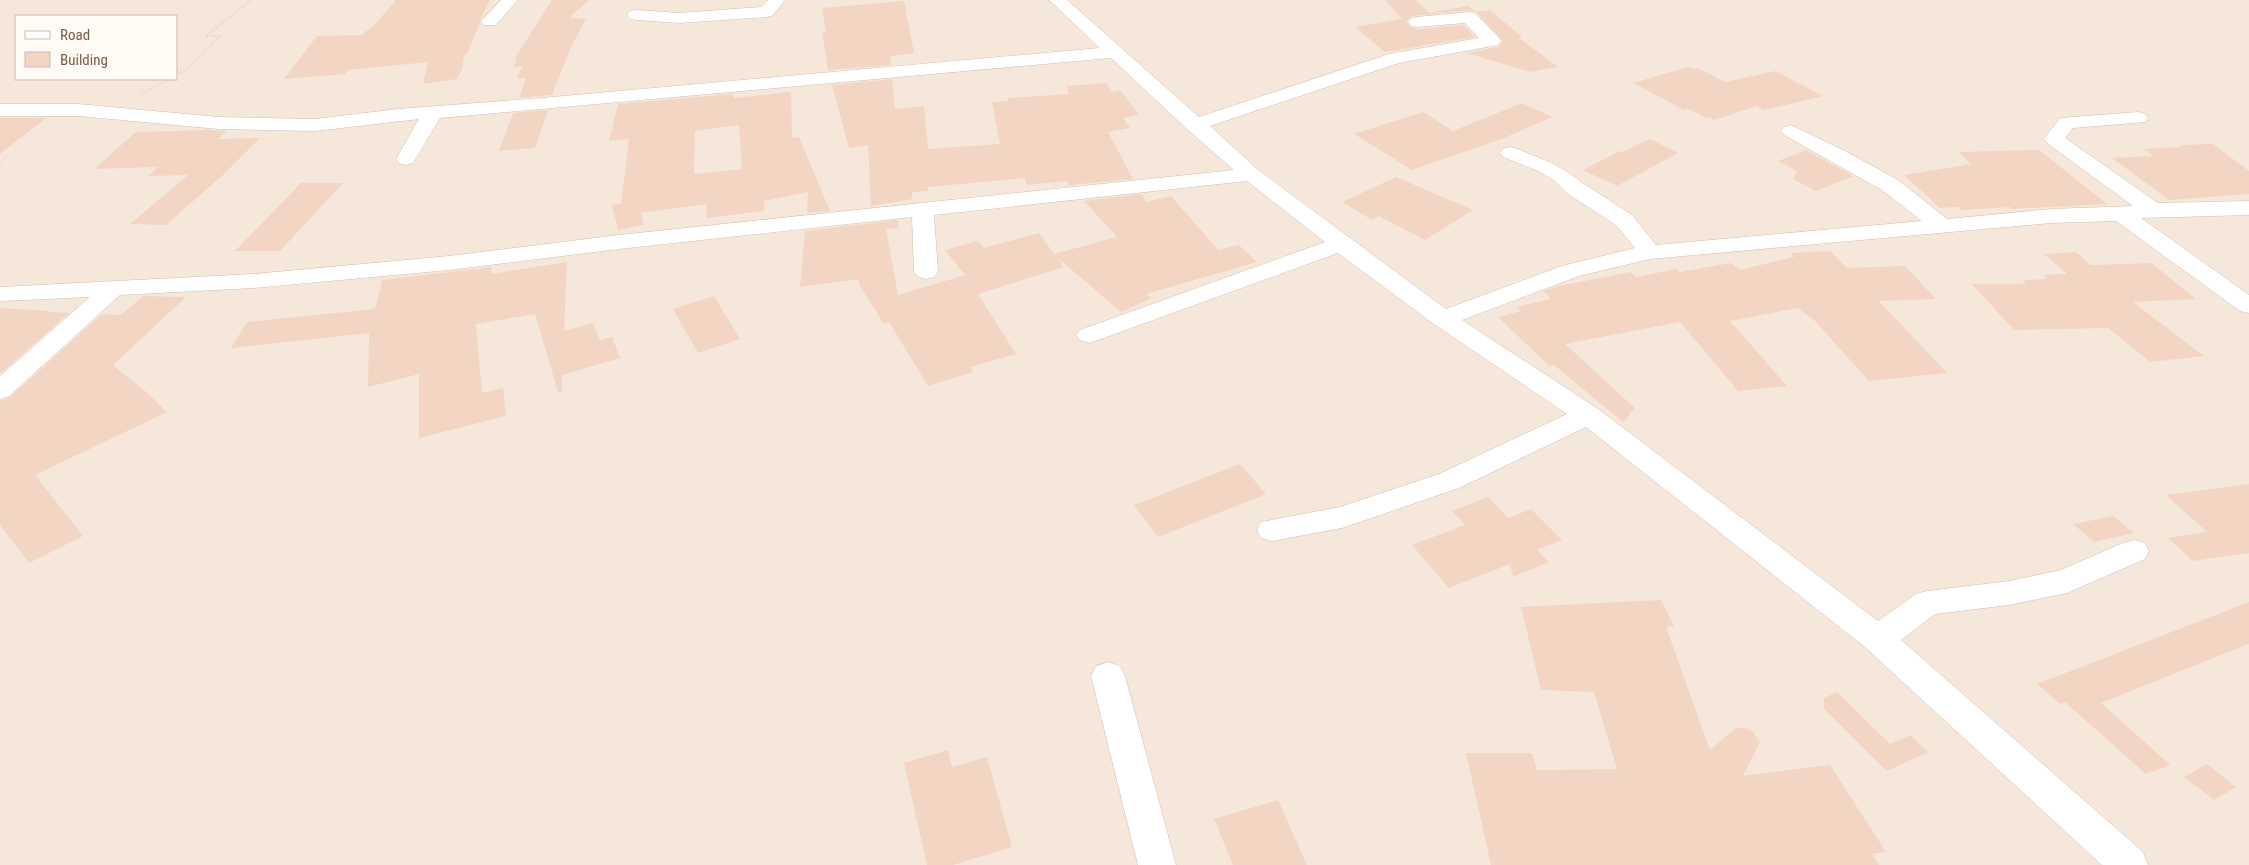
<svg xmlns="http://www.w3.org/2000/svg" width="2249" height="865" font-family="'Roboto Condensed',sans-serif">
	<style>
		.residential { fill: #f5e8da; fill-rule: evenodd }
		.building { fill: #f3d5c3; fill-rule: evenodd }
		.lines { fill: none; stroke-linecap: round; stroke-linejoin: round }
		.minor-casing { stroke: #d1beb0; stroke-width: 1 }
		.path { stroke: #d9b8a5; stroke-width: 2; stroke-dasharray: 0.5 2.5; stroke-linecap: butt }
		.minor { fill: #fff; fill-rule: evenodd }
	</style>
	<rect width="100%" height="100%" fill="#fdf6ec"/>
	<path class="residential" d="M0,0H2249V865H0ZM16,16H176V79H16Z"/>
	<g class="building">
		<path d="M396,0H490L479,21L480,23L467,54L464,55L462,69L457,79L423,84L428,62L348,70L345,74L284,79L317,36L362,35L375,24Z"/>
		<path d="M552,0H589L569,18L586,19L571,47L552,95L519,98L526,78L517,79L522,66L513,67L517,60L515,58Z"/>
		<path d="M1385,0H1416L1429,13L1468,6L1477,12L1490,10L1522,37H1518L1558,67L1530,72L1467,53L1498,47L1503,41L1476,12L1469,10L1411,16L1406,22L1410,27L1417,29L1464,25L1475,37L1385,52L1355,27L1402,19Z"/>
		<path d="M904,1L914,53L890,56L891,65L828,70L822,33H826L822,8Z"/>
		<path d="M1688,67L1693,69L1698,68L1725,82L1775,71L1823,96L1764,110L1757,106L1714,120L1709,117L1706,118L1689,109L1684,110L1633,83Z"/>
		<path d="M892,79L895,109L924,106L928,149L1000,144L992,102L1008,101V98L1069,94L1066,86L1107,83L1111,92L1120,90L1139,115L1123,118L1130,128L1108,132L1133,179L1070,185L1066,181L1027,185L1025,178L928,187V191L912,192V199L871,206L868,145L849,148L832,85Z"/>
		<path d="M791,92L792,138L799,137L830,211L807,213L808,192L764,201V211L730,215L706,218L707,204L641,213L644,225L618,230L612,205L621,203L629,139L609,141L618,104L733,94L734,98ZM739,125L742,169L694,174L695,131Z"/>
		<path d="M1522,103L1552,117L1504,138L1412,170L1354,134L1423,112L1453,131Z"/>
		<path d="M548,110L535,148L499,151L513,113Z"/>
		<path d="M0,118H46L0,154Z"/>
		<path d="M210,130L227,131L218,139L260,138L224,174L166,225L130,224L188,175L148,176L158,167L94,169L136,132Z"/>
		<path d="M1650,139L1678,153L1617,186L1583,170L1620,151L1622,152Z"/>
		<path d="M2213,144L2249,171V194L2169,200L2112,158L2153,156L2143,149L2181,147L2178,145Z"/>
		<path d="M1806,150L1853,176L1816,191L1793,179L1797,171L1778,161Z"/>
		<path d="M2039,150L2107,204L2012,209L2010,207L1961,210L1958,207L1940,208L1904,175L1971,164L1958,152Z"/>
		<path d="M1396,177L1473,210L1425,240L1379,216L1372,220L1342,202Z"/>
		<path d="M301,183H343L280,251H235Z"/>
		<path d="M1142,194L1146,202L1171,196L1218,250L1239,245L1257,262L1146,294L1152,298L1121,312L1058,258L1064,267L978,294L1016,354L970,367L973,372L928,386L889,322L884,324L860,286L858,279L800,287L805,231L897,220L899,228L886,229L898,295L965,275L945,250L978,241L984,248L1039,233L1054,254L1117,237L1084,201Z"/>
		<path d="M1830,251L1847,268L1905,266L1936,299L1879,301L1947,373L1869,381L1815,321L1798,308L1730,321L1787,386L1738,391L1680,322L1565,344L1635,408L1623,422L1554,365L1549,366L1498,317L1521,311L1517,307L1551,299L1543,291L1559,286L1631,272L1636,277L1676,269L1680,272L1731,263L1740,270L1794,257L1790,253Z"/>
		<path d="M2076,252L2091,265L2151,263L2159,269L2196,299L2133,302L2204,356L2150,362L2108,328L2014,330L1972,284H2026L2023,280L2048,279L2043,275L2067,274L2044,254Z"/>
		<path d="M567,262L564,331L593,323L600,340L612,337L620,358L562,375V391L558,392L535,314L476,324L482,393L503,388L506,416L419,438V374L368,387L369,333L231,348L247,322L375,309L382,280L492,267L491,274Z"/>
		<path d="M143,296L186,297L113,365L145,391L167,412L35,475L83,536L29,563L0,525V401L10,397L102,314L121,315Z"/>
		<path d="M714,296L740,339L698,353L673,309Z"/>
		<path d="M0,308L50,311L48,312L69,313L0,374Z"/>
		<path d="M1240,464L1266,494L1158,537L1134,505Z"/>
		<path d="M2249,484V553L2193,561L2168,538L2207,532L2166,495Z"/>
		<path d="M1488,497L1508,518L1531,509L1562,540L1537,550L1549,562L1513,577L1510,564L1449,588L1412,545L1465,525L1452,511Z"/>
		<path d="M2113,516L2134,533L2094,542L2073,524Z"/>
		<path d="M1661,600L1674,626L1666,627L1710,750L1736,728H1745L1753,732L1760,742L1743,776L1830,765L1886,852L1872,854L1879,865H1491L1466,753H1532L1537,770L1617,769L1594,692L1541,690L1521,607Z"/>
		<path d="M2249,602V644L2101,703L2170,765L2146,774L2065,702L2060,704L2037,684Z"/>
		<path d="M1837,692L1890,744L1910,735L1928,752L1887,771L1824,709V698Z"/>
		<path d="M948,750L952,767L987,757L1012,847L953,865H927L904,763Z"/>
		<path d="M2207,764L2236,787L2214,800L2184,777Z"/>
		<path d="M1278,800L1307,865H1233L1214,819Z"/>
	</g>
	<g class="lines">
		<g class="minor-casing">
			<g id="minor">
				<path d="M501,0H518L496,25H484L481,21Z"/>
				<path d="M768,0H785L772,16L766,17L679,23L636,20L630,19L627,15L630,11L636,10L679,13L761,7Z"/>
				<path d="M1049,0H1067L1199,117L1389,54L1479,38L1465,23L1417,27L1411,26L1408,22L1411,18L1417,17L1469,12L1475,13L1498,37L1501,41L1498,45L1399,63L1210,126L1258,170L1446,309L1562,266L1635,248L1616,225L1568,194L1555,181L1538,171L1503,157L1500,153L1503,149L1510,147L1517,149L1552,163L1569,173L1584,184L1632,215L1656,245L1922,221L1882,190L1784,135L1781,131L1784,127L1791,125L1843,150L1898,180L1947,219L2051,209L2133,206L2047,143L2044,139L2060,118L2138,112L2145,114L2148,118L2145,122L2073,128L2065,138L2158,203L2249,201V215L2141,218L2249,295V313L2240,311L2116,221L2051,223L1650,259L1579,276L1462,320L1598,409L1878,621L1916,594L1927,591L2009,581L2061,570L2123,543L2134,540L2145,543L2149,551L2145,559L2067,593L2009,605L1935,614L1901,640L2143,852L2148,865H2102L1866,648L1586,427L1459,488L1342,528L1272,541L1261,538L1257,530L1261,522L1340,507L1439,474L1567,414L1434,324L1338,253L1098,340L1089,343L1080,340L1076,335L1080,330L1325,242L1247,181L934,215L938,272L934,277L926,279L918,277L914,272L912,217L619,249L449,270L253,288L120,295L9,396L0,399V376L90,297L0,301V287L253,274L449,256L619,235L1234,170L1187,129L1111,58L440,118L413,163L406,165L399,163L396,159L419,119L315,131L219,129L78,116H0V104H78L219,117L315,119L398,109L542,98L1100,48Z"/>
				<path d="M1108,662L1120,666L1125,676L1176,865H1138L1091,676L1096,666Z"/>
			</g>
		</g>
		<g class="path">
			<path d="M207,35L251,0"/>
			<path d="M176,75L190,67L220,36H206"/>
			<path d="M141,94L170,79"/>
			<path d="M0,162L7,156"/>
		</g>
		<use href="#minor" class="minor"/>
	</g>
	<rect x="15" y="15" width="162" height="65" fill="#fffaf3" stroke="#cabbb1"/>
	<rect x="25" y="31" width="25" height="8" fill="#ffffff" stroke="#cabbb1"/>
	<text x="60" y="40" font-size="15" fill="#7a5c4d">Road</text>
	<rect x="25" y="52" width="25" height="15" fill="#f3d5c3" stroke="#cabbb1"/>
	<text x="60" y="65" font-size="15" fill="#7a5c4d">Building</text>
</svg>
